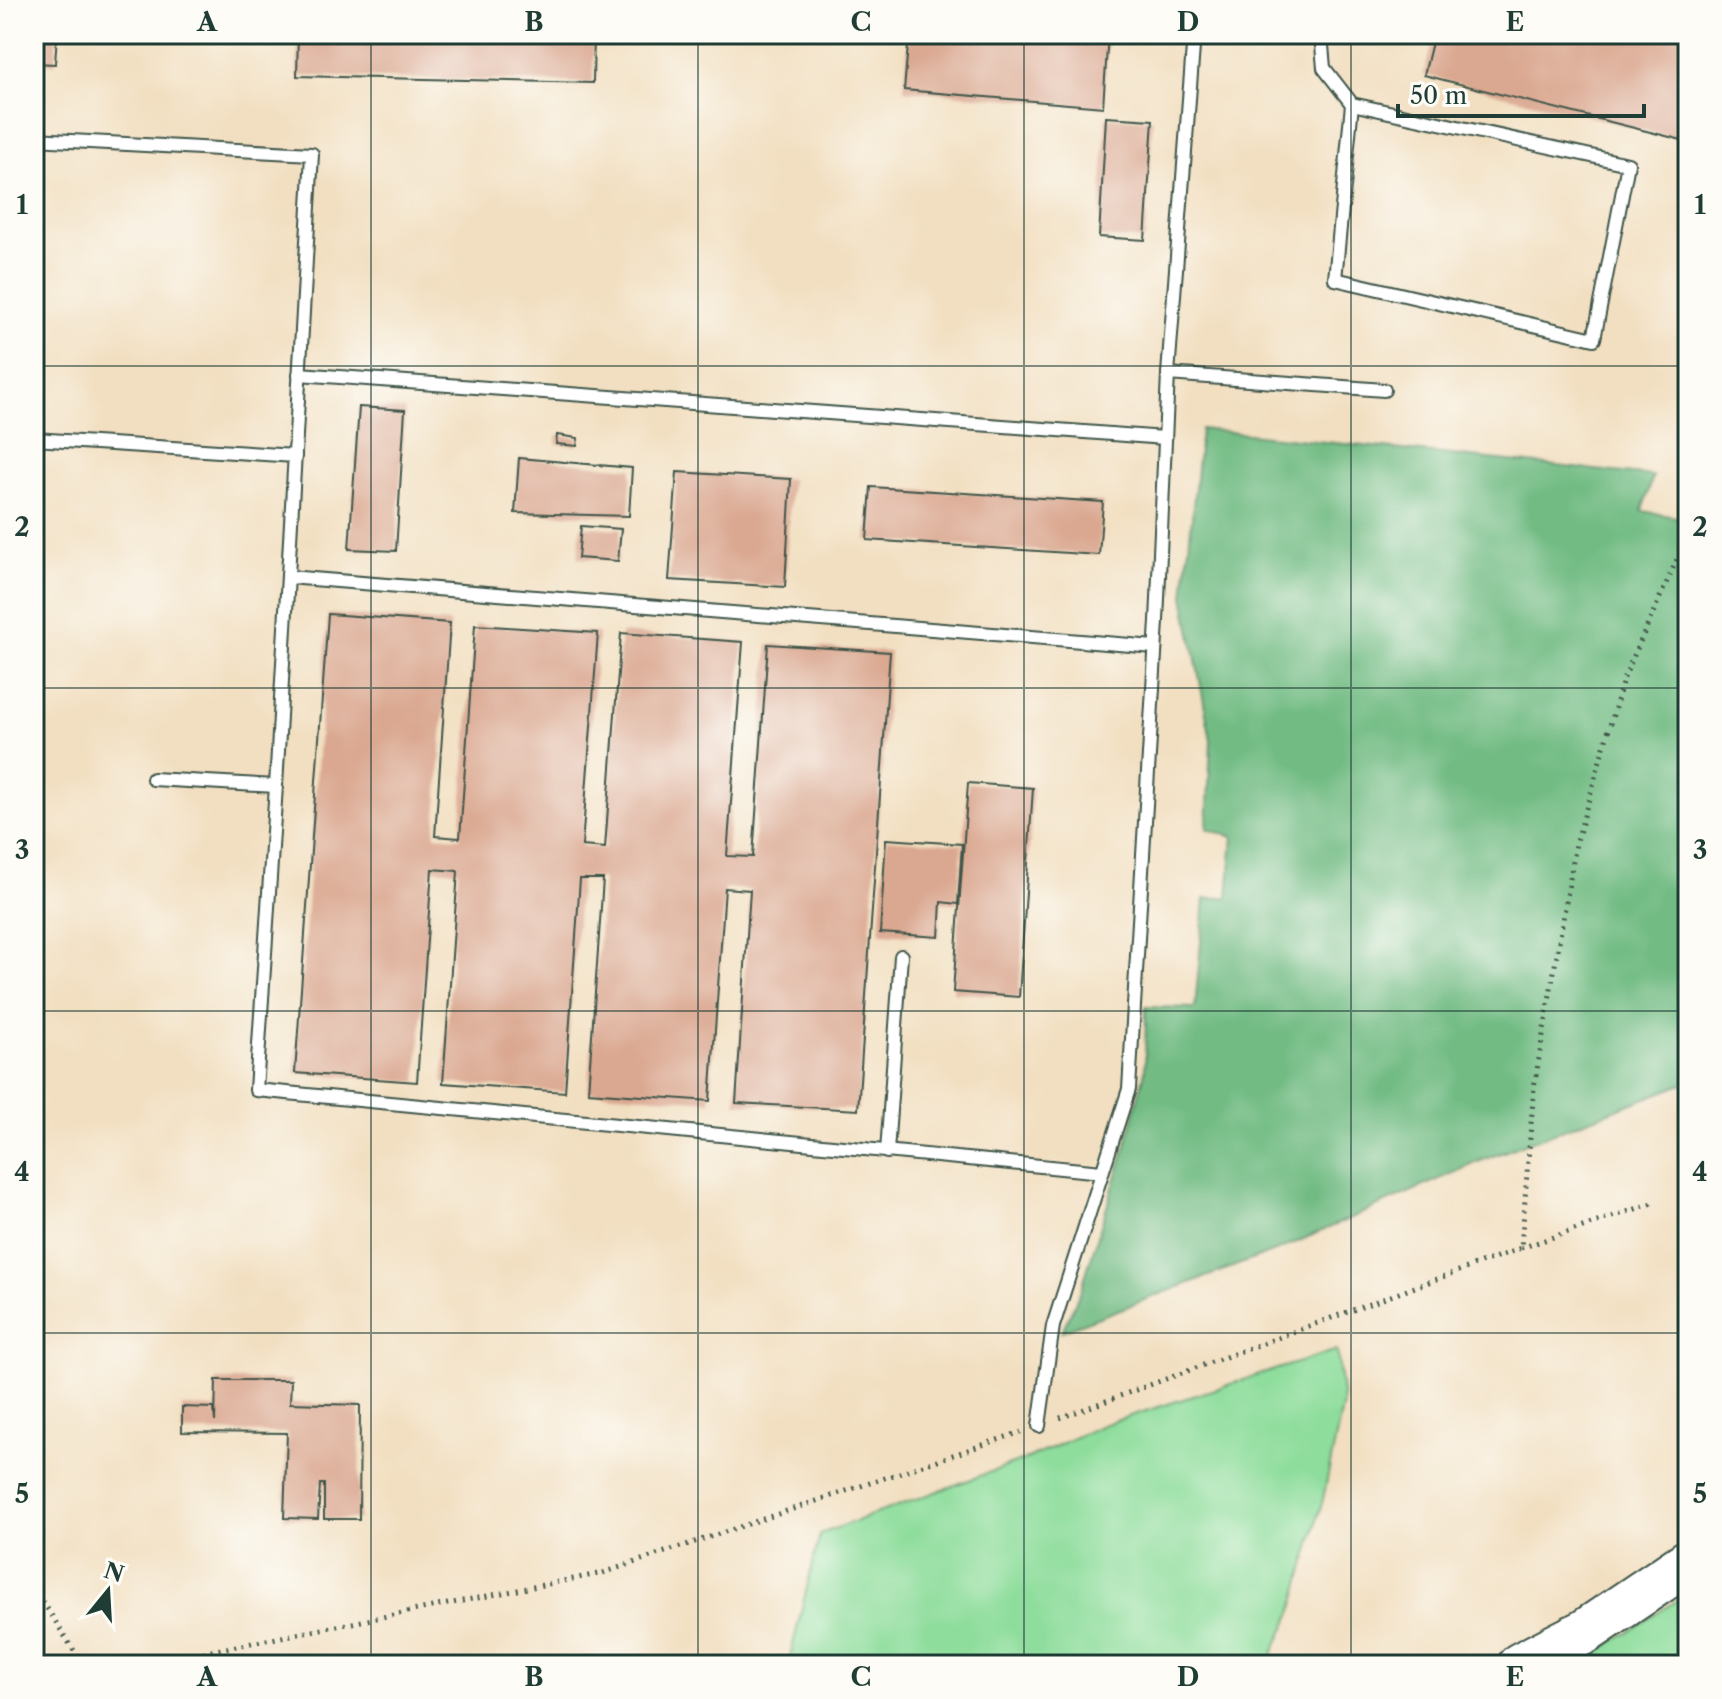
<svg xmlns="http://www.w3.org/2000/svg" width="1722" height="1699" font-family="'Libre Caslon Text',serif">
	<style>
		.green { fill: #8edd9c; stroke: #568d68; stroke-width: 2 }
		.forest { fill: #72bc84; stroke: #487c5c; stroke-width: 2 }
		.building { fill: #daa790 }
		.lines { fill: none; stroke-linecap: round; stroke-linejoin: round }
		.lane-casing { stroke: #3f5549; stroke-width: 16 }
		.highway-casing { stroke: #3f5549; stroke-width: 48 }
		.path { stroke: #3f5549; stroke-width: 5; stroke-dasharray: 2 6; stroke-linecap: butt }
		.lane { stroke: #fff; stroke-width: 12 }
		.highway { stroke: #fff; stroke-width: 44 }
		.grid { fill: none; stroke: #1f3d34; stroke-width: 2; stroke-opacity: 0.55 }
		.neatline { fill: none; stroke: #1f3d34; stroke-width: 3 }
		.grid-label { font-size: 26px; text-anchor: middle; font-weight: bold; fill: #1f3d34 }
	</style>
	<rect width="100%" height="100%" fill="#fdfcf7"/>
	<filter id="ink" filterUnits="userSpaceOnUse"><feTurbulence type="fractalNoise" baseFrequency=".0125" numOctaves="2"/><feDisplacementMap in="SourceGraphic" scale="16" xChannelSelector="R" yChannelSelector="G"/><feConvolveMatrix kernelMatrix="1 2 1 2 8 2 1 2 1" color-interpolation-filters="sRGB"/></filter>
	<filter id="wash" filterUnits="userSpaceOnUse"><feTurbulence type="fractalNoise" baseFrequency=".006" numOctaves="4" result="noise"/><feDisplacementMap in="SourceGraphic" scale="32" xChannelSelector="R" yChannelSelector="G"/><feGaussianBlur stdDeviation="1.8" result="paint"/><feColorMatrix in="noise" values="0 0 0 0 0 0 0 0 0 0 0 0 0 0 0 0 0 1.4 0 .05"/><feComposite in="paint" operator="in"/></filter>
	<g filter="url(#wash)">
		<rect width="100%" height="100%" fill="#f2dfc1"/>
		<g class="green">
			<path d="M1337,1350L1343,1403L1323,1499L1292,1613L1267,1665H788L820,1534L1032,1457L1102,1425Z"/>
			<path d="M1688,1593V1665H1578Z"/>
		</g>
		<path class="forest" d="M1201,429L1653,476L1642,511L1688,519V1082L1485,1159L1283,1248L1062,1331L1081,1290L1125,1149L1145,1071L1146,1007L1195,1008L1205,899L1228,897L1233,837L1207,829L1211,740L1184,596Z"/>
		<g id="blocks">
			<g class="building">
				<path d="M34,34H57L55,64L34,63Z"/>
				<path d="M298,34H594L593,83L297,76Z"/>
				<path d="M909,34H1108L1103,107L904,90Z"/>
				<path d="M1434,34H1688V118L1682,140L1424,75Z"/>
				<path d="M1106,117L1153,120L1145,240L1099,237Z"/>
				<path d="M359,407L405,410L396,551L349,549Z"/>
				<path d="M557,435L578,438L577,446L556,444Z"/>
				<path d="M519,458L632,468L629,516L515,513Z"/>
				<path d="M677,472L791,479L785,587L669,580Z"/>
				<path d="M871,487L1103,502L1099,555L867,540Z"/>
				<path d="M581,526L621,529L618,561L578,558Z"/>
				<path d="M328,614L450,623L435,836L460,838L475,625L598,633L582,846L605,848L621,633L743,642L727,856L753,857L768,644L890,652L858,1110L736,1103L750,890L725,888L710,1101L588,1092L603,879H580L565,1092L443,1083L458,871L432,869L417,1082L295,1073Z"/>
				<path d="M968,783L1033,788L1019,997L953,992Z"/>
				<path d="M886,839L962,844L958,904L941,902L939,937L880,933Z"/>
				<path d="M216,1380H291L290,1403L360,1405L359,1519H324V1484H320L318,1519L284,1518L287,1433L182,1432V1407L214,1408L215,1422Z"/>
			</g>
		</g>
	</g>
	<g filter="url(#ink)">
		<use href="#blocks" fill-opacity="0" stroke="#3f5549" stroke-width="2"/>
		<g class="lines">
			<g class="lane-casing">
				<g id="lane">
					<path d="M1321,34L1324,68L1352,104L1628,164L1594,339L1335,279L1352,104"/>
					<path d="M34,139L312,154L276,786L153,779"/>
					<path d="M299,374L1165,438"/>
					<path d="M1168,374L1384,390"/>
					<path d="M34,439L295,456"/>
					<path d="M288,577L1155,647"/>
					<path d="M276,786L256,1090L1102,1172"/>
					<path d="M887,1152L901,956"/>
					<path d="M1039,1426L1053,1326L1129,1089L1157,621L1168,374L1194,34"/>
				</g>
			</g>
			<g class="highway-casing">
				<path id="highway" d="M1520,1665L1586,1631L1688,1562"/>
			</g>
			<g class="path">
				<path d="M1521,1248L1656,1202"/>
				<path d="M1060,1418L1521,1248L1534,1087L1576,844L1623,680L1679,555"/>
				<path d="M34,1588L78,1657L151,1663L603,1573L1021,1432"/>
				<path d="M53,1665L78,1657"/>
			</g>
			<use href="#lane" class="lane"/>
			<use href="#highway" class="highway"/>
		</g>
	</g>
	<path class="grid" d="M371,34V1665M698,34V1665M1024,34V1665M1351,34V1665M34,366H1688M34,688H1688M34,1011H1688M34,1333H1688"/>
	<rect width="1722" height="1699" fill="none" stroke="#fdfcf7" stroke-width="88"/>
	<g transform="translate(108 1591) rotate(18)" stroke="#fdfcf7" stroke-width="6" paint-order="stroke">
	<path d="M0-6L14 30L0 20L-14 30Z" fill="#1f3d34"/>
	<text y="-12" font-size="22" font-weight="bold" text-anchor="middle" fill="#1f3d34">N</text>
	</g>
	<path d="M1398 104v12h246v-12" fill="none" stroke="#1f3d34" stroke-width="4"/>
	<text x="1410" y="104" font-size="24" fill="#1f3d34" stroke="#fdfcf7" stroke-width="6" paint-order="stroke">50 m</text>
	<rect x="44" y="44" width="1634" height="1611" class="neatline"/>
	<g class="grid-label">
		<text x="207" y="31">A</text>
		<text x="534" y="31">B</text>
		<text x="861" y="31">C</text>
		<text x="1188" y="31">D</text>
		<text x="1515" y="31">E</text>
		<text x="22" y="214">1</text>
		<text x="1700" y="214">1</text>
		<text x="22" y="536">2</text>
		<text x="1700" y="536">2</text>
		<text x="22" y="859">3</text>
		<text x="1700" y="859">3</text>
		<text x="22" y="1181">4</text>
		<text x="1700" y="1181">4</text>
		<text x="22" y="1503">5</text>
		<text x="1700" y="1503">5</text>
		<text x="207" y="1686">A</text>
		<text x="534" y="1686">B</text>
		<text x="861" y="1686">C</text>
		<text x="1188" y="1686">D</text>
		<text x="1515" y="1686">E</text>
	</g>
</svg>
